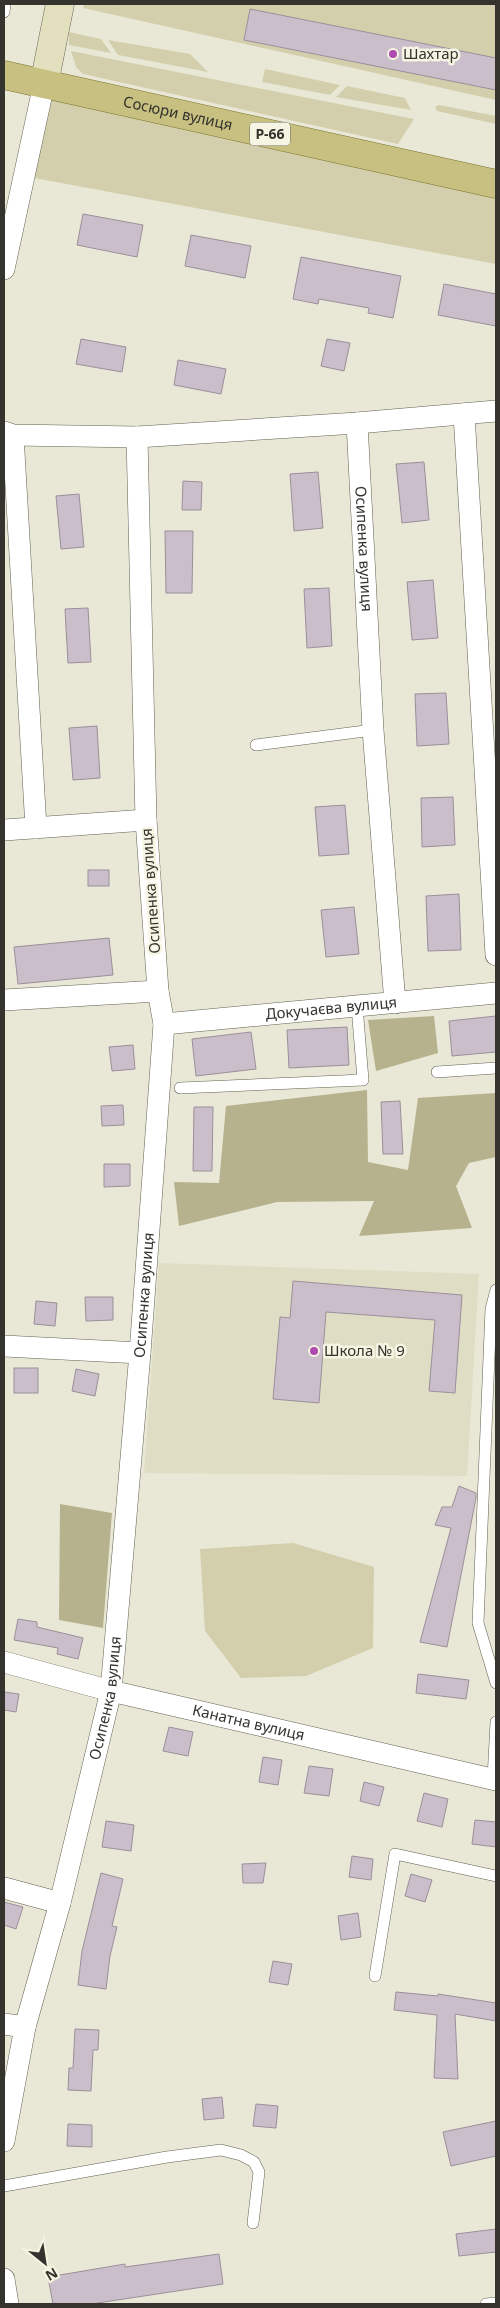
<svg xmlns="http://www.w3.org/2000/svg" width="500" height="2308" font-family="'Noto Sans',sans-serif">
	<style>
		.built { fill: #dfddc4 }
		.green { fill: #d3cfac }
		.forest { fill: #b6b28e }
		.building { fill: #cbbecb; stroke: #9b8f9b }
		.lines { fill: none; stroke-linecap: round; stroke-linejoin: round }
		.service-casing { stroke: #626152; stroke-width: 12 }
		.minor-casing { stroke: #626152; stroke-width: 22 }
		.secondary-casing { stroke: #626152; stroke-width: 29 }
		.primary-casing { stroke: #7b732d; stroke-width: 29 }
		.service { stroke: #fff; stroke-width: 11 }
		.minor { stroke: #fff; stroke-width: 21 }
		.secondary { stroke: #e3e0c0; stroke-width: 28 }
		.primary { stroke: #c7c081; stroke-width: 28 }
		.poi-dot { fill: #ae4aaf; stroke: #f6f5e3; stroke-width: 2 }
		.labels { text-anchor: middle; stroke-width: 5; stroke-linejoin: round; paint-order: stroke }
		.shield { fill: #f6f5e3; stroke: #6e6d64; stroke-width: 1 }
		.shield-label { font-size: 14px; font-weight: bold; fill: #34332d }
		.poi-label { font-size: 15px; fill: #34332d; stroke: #f6f5e3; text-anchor: start }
		.street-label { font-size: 15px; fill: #34332d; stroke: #f6f5e3 }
	</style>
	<rect width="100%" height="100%" fill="#e9e8d6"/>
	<path class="built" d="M159,1263L479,1274L467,1476L144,1473Z"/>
	<g class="green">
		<path d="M84,4H496V100L83,8Z"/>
		<path d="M69,32L101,39L111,53L69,45Z"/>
		<path d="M108,40L190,54L208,72L118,55Z"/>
		<path d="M71,51L414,119L398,144L83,74L76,67Z"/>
		<path d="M265,69L340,85L330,95L262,82Z"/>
		<path d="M347,86L405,98L411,110L336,97Z"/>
		<path d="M48,98L496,195V264L29,177Z"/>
		<path d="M439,105L496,116V124L437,111L435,107Z"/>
		<path d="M293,1543L374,1567L373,1648L306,1676L241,1678L205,1631L200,1549Z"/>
	</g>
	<g class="forest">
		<path d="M434,1016L438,1053L376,1071L368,1020Z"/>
		<path d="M367,1090L368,1162L408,1170L418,1098L496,1093V1157L469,1163L456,1186L472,1228L359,1236L374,1201L277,1202L179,1226L174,1182L219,1183L226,1106Z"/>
		<path d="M60,1504L112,1513L103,1628L59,1620Z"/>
	</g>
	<g class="building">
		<path d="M250,9L496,58V90L244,40Z"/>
		<path d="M83,214L143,225L137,257L77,245Z"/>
		<path d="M191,235L251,246L245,278L185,266Z"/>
		<path d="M301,257L401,276L393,318L368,313L369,308L319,299L318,304L293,299Z"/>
		<path d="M444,284L496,294V326L438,315Z"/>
		<path d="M81,339L126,347L122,372L76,364Z"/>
		<path d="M327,339L350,343L344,371L321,366Z"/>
		<path d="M178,360L226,369L221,394L174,385Z"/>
		<path d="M424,462L429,520L402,523L396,464Z"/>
		<path d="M318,472L323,528L294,531L290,474Z"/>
		<path d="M183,481L202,482L201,510H182Z"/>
		<path d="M79,494L84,547L61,549L56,496Z"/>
		<path d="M165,531H193L192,593H166Z"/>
		<path d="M433,580L438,638L412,640L407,582Z"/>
		<path d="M329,588L332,646L307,648L304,589Z"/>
		<path d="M88,608L91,662L68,663L65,609Z"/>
		<path d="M446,693L449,744L417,746L415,694Z"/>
		<path d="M97,726L100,778L73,780L69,728Z"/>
		<path d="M453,797L455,845L422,847L421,798Z"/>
		<path d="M345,805L349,854L319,856L315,807Z"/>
		<rect x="88" y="870" width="21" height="16"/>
		<path d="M459,894L461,950L428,951L426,896Z"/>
		<path d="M354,907L359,954L326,957L321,910Z"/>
		<path d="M109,938L113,975L18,984L14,947Z"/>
		<path d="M496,1016V1052L452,1056L449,1021Z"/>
		<path d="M347,1027L349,1065L289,1068L287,1030Z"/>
		<path d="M251,1032L256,1069L196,1076L192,1039Z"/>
		<path d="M133,1045L135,1069L112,1071L109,1047Z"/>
		<path d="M400,1101L403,1154H383L381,1102Z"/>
		<path d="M123,1105L124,1125L102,1126L101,1106Z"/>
		<path d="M194,1107H213L212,1171H193Z"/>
		<path d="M104,1164H130V1186L104,1187Z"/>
		<path d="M293,1281L462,1295L455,1393L429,1391L435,1320L326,1312L319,1403L273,1399L280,1317L290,1318Z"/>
		<path d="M85,1297H113V1320L86,1321Z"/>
		<path d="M36,1301L57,1303L55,1326L34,1324Z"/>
		<rect x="14" y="1368" width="24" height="25"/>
		<path d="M76,1369L99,1374L95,1396L72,1391Z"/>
		<path d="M459,1486L476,1493V1498L447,1647L420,1642L451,1528L435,1525L442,1507H452Z"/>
		<path d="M18,1619L37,1622V1627L83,1638L78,1659L57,1654L58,1648L14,1640Z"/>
		<path d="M418,1674L469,1680L466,1699L416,1693Z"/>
		<path d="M4,1692L19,1694L16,1712L4,1710Z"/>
		<path d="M169,1727L193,1732L188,1756L163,1751Z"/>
		<path d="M263,1757L282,1760L278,1785L259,1782Z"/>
		<path d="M309,1766L333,1769L329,1796L304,1793Z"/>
		<path d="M364,1782L384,1787L379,1806L360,1801Z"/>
		<path d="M424,1793L448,1799L442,1827L417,1821Z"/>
		<path d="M475,1820L496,1822V1847L472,1844Z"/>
		<path d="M106,1821L134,1825L131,1851L102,1847Z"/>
		<path d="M352,1856L373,1859L371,1880L349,1877Z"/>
		<path d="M266,1863L263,1883H243L242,1864Z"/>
		<path d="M101,1873L123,1879L112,1926L117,1927L110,1956L106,1989L78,1985L82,1951Z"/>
		<path d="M411,1874L432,1880L425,1902L405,1896Z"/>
		<path d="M4,1902L23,1907L16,1929L4,1925Z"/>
		<path d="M358,1913L361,1937L341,1940L338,1916Z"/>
		<path d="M273,1961L292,1964L288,1985L269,1982Z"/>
		<path d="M396,1992L438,1996V1994L496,2003V2021L455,2014L458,2079L434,2078L437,2015L394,2010Z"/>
		<path d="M75,2029L99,2030L98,2050H93L91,2091L68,2090L69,2068H73Z"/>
		<path d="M222,2097L224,2118L204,2120L202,2099Z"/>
		<path d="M256,2104L278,2106L276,2128L253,2126Z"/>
		<path d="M496,2121V2156L451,2166L443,2132Z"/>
		<path d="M68,2124L92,2125V2147L67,2146Z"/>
		<path d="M496,2229V2252L459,2256L456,2234Z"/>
		<path d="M219,2254L223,2284L91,2304H53L48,2277L125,2264V2267Z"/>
	</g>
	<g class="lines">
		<g class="service-casing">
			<g id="service">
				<path d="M4,12L5,4"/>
				<path d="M256,745L373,730"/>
				<path d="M437,1072L496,1068"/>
				<path d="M180,1088L363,1080L357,1006"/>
				<path d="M496,1290L491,1309L478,1623L496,1683"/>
				<path d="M493,1779L496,1722"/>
				<path d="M375,1976L395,1854L496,1876"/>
				<path d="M4,2186L167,2157L221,2150L241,2155L254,2162L259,2172L253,2223"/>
				<path d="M486,2304L496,2303"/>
			</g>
		</g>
		<g class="minor-casing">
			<g id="minor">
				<path d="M4,269L44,84"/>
				<path d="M464,414L496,955"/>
				<path id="s1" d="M357,423L373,730L395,1003"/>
				<path d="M4,432L13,435L137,437L357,423L496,411"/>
				<path d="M13,435L36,828"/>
				<path d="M4,830L146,820"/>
				<path d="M4,1000L158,991"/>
				<path id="s2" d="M164,1024L496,993"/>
				<path d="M4,1346L140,1353"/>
				<path id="s3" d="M4,1662L111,1691L496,1780"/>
				<path d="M4,1888L60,1903"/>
				<path d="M4,2024L25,2027"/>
				<path id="s4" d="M4,2141L25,2027L60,1903L111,1691L140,1353L164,1024L158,991L146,820L137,437"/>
				<path d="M4,2279L8,2304"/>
			</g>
		</g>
		<g class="secondary-casing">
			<path id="secondary" d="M44,84L60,4"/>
		</g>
		<g class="primary-casing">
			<g id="primary">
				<path id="s5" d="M4,75L496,184"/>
			</g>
		</g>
		<use href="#service" class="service"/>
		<use href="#minor" class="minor"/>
		<use href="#secondary" class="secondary"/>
		<use href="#primary" class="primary"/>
	</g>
	<g class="poi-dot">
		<circle cx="393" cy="54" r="5"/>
		<circle cx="314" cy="1351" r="5"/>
	</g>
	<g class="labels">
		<rect class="shield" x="250" y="122.5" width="40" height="23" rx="4"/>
		<g class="shield-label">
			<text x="270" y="139">Р-66</text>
		</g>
		<g class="poi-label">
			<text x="403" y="59">Шахтар</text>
			<text x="324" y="1356">Школа № 9</text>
		</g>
		<g class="street-label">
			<text dy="5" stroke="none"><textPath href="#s5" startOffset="178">Сосюри вулиця</textPath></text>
			<text dy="5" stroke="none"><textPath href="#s1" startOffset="126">Осипенка вулиця</textPath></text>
			<text transform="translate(151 891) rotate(-94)" y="5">Осипенка вулиця</text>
			<text dy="5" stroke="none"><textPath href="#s2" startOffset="168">Докучаєва вулиця</textPath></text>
			<text dy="5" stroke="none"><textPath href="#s4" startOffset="860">Осипенка вулиця</textPath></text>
			<text dy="5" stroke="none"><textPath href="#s4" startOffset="455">Осипенка вулиця</textPath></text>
			<text dy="5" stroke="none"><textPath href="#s3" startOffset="252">Канатна вулиця</textPath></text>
		</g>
	</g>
	<rect width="500" height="2308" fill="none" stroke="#34332d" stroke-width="10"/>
	<g transform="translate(45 2263) rotate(150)" stroke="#f6f5e3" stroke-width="4" paint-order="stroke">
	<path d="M0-4L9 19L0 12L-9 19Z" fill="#34332d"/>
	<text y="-8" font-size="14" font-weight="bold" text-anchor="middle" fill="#34332d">N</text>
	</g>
</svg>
